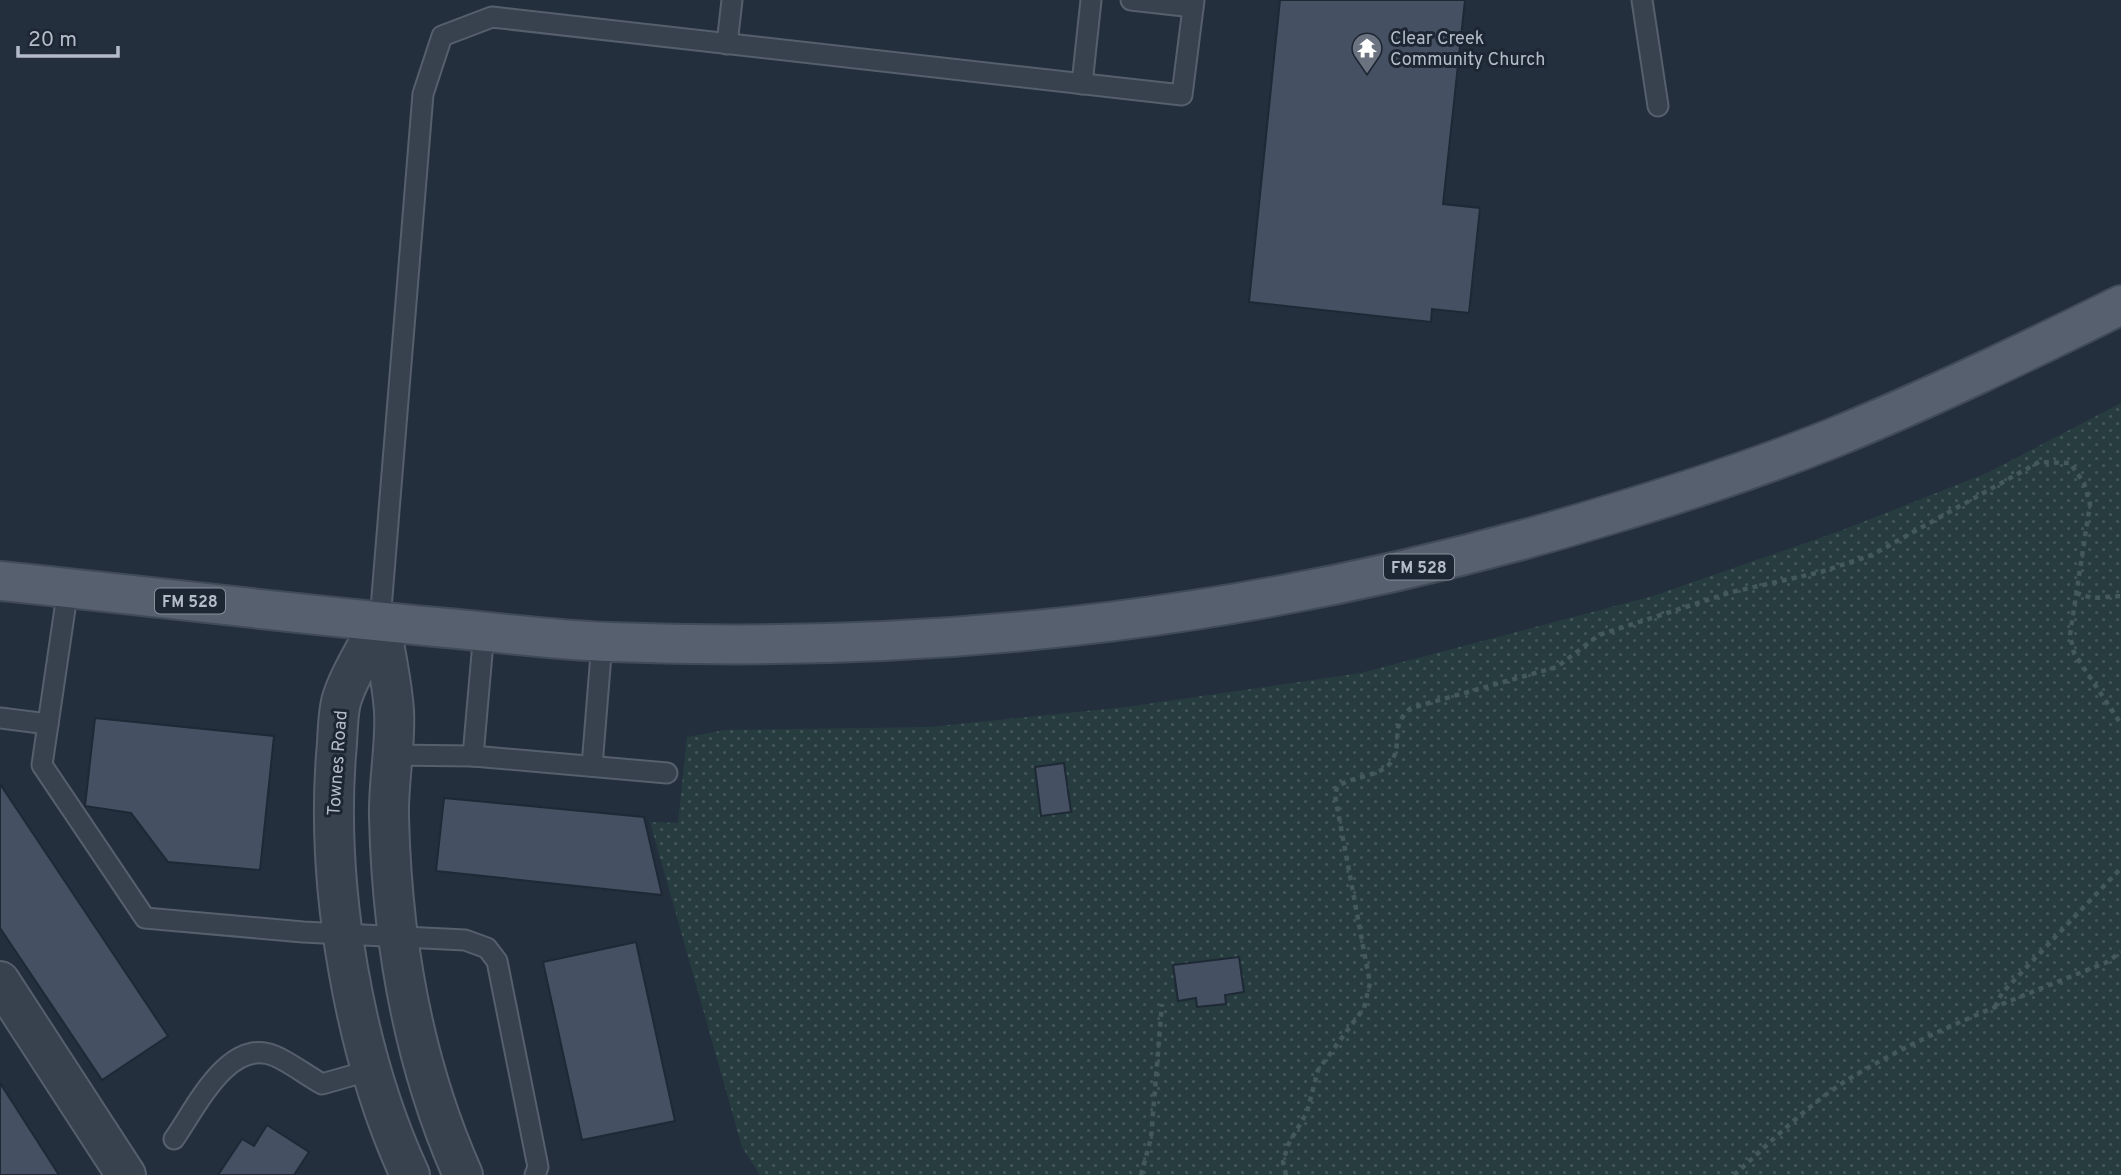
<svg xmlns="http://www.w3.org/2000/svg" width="2121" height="1175" font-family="Overpass,sans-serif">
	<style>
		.park { fill: url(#park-dots) }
		.building { fill: #455162; stroke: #1f2835; stroke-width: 2 }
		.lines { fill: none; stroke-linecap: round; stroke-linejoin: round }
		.service-casing { stroke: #565f6c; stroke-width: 23 }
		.minor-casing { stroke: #565f6c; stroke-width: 42 }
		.primary-casing { stroke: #414a57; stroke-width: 42 }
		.path { stroke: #44595c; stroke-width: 4.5; stroke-dasharray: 5 5; stroke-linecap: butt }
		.service { stroke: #38414e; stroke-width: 19 }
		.minor { stroke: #38414e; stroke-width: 38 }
		.primary { stroke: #56606e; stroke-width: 38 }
		.labels { text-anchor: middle; stroke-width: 6; stroke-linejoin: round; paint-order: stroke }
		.shield { fill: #1d2633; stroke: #878f9c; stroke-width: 2 }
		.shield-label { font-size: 16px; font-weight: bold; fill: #b4bcc9 }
		.poi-label { font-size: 18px; fill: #b4bcc9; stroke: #1d2633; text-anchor: start }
		.street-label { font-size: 18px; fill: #b4bcc9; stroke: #1d2633 }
	</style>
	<defs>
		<pattern id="park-dots" width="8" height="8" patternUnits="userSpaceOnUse" patternTransform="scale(1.75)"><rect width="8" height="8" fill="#263c3f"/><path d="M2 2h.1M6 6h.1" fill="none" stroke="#435659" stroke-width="1.8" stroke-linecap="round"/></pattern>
	</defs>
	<rect width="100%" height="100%" fill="#242f3e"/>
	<path class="park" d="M2121,403V1175H760L742,1147L650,822L678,823L687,737L725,730L929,727L1126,707L1361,673L1653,596L1840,531L1987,473Z"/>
	<g class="building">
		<path d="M1280,0H1465L1443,204L1480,208L1469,313L1432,309L1431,322L1249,302Z"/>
		<path d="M95,718L274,736L260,870L168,862L131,813L85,806Z"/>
		<path d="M1064,763L1071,812L1041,816L1035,767Z"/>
		<path d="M0,784L168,1036L102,1080L0,928Z"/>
		<path d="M444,798L644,817L662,895L436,871Z"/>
		<path d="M636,942L675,1121L582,1140L543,962Z"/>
		<path d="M1239,957L1244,992L1225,995L1226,1004L1197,1007L1196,998L1178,1001L1173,965Z"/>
		<path d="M0,1083L59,1175H0Z"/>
		<path d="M267,1125L309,1152L294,1175H218L242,1139L254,1146Z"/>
	</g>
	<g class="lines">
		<g class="service-casing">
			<g id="service">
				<path d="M1131,0L1193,7"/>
				<path d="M1642,0L1658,106"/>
				<path d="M727,44L732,0"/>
				<path d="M1082,84L1091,0"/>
				<path d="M68,588L42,765L145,918L303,932L465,940L487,948L497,961L538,1167L535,1175"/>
				<path d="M380,621L423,94L442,36L492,17L1182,95L1194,0"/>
				<path d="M0,718L48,724"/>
				<path d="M390,755L473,756L667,773"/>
				<path d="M473,756L484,631"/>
				<path d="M592,766L602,642"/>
				<path d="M174,1139C196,1108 229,1036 275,1056C291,1063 306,1075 322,1084L371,1070"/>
			</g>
		</g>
		<g class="minor-casing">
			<g id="minor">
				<path d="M380,621C369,645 347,678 341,702C337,719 338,738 336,755C326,888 354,1054 410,1175"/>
				<path d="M380,621C385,651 392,681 394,711C396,746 388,782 389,817C392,940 413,1063 463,1175"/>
				<path d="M0,981L126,1175"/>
			</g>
		</g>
		<g class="primary-casing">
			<path id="primary" d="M0,581C145,596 290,613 436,627C494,632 552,640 610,642C953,655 1276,616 1605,516C1682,493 1758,468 1833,438C1931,398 2026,352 2121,305"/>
		</g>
		<g class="path">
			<path d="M2076,593L2092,598L2121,596"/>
			<path d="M1995,1007L2002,993L2121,868"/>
			<path d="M1141,1175L1151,1138L1162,1004"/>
			<path d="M1286,1175L1283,1162L1288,1145L1307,1112L1318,1070L1364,1008L1370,983L1335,796L1337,787C1351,776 1381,777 1391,762C1404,742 1388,727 1411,708L1557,667L1599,635L1732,592L1821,572L1872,555L2039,462L2070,463L2084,483L2090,504L2070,635L2074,653L2121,724"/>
			<path d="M1734,1175C1771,1142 1807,1105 1849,1079C1929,1030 2021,997 2107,962L2121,952"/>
		</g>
		<use href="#service" class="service"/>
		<use href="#minor" class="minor"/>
		<use href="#primary" class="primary"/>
	</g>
	<defs>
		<g id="temple-pin" transform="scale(1.575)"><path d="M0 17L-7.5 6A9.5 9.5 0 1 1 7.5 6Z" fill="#6b7280" stroke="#1d2633"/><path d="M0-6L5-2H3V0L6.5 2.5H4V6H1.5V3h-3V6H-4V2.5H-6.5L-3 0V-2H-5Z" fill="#fff"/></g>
	</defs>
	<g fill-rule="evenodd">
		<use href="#temple-pin" x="1367" y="48"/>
	</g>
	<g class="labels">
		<g class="shield">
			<rect x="1384" y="554.5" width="70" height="25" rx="5"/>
			<rect x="155" y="588.5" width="70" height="25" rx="5"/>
		</g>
		<g class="shield-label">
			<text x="1419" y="573">FM 528</text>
			<text x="190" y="607">FM 528</text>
		</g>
		<g class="poi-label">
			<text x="1390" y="44">Clear Creek<tspan x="1390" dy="21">Community Church</tspan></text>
		</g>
		<g class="street-label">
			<text transform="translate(337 763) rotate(-86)" y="6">Townes Road</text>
		</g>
	</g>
	<path d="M18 46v10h100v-10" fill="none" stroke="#b4bcc9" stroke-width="3.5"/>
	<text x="28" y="46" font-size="21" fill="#b4bcc9" stroke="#1d2633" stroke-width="5" paint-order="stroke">20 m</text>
</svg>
